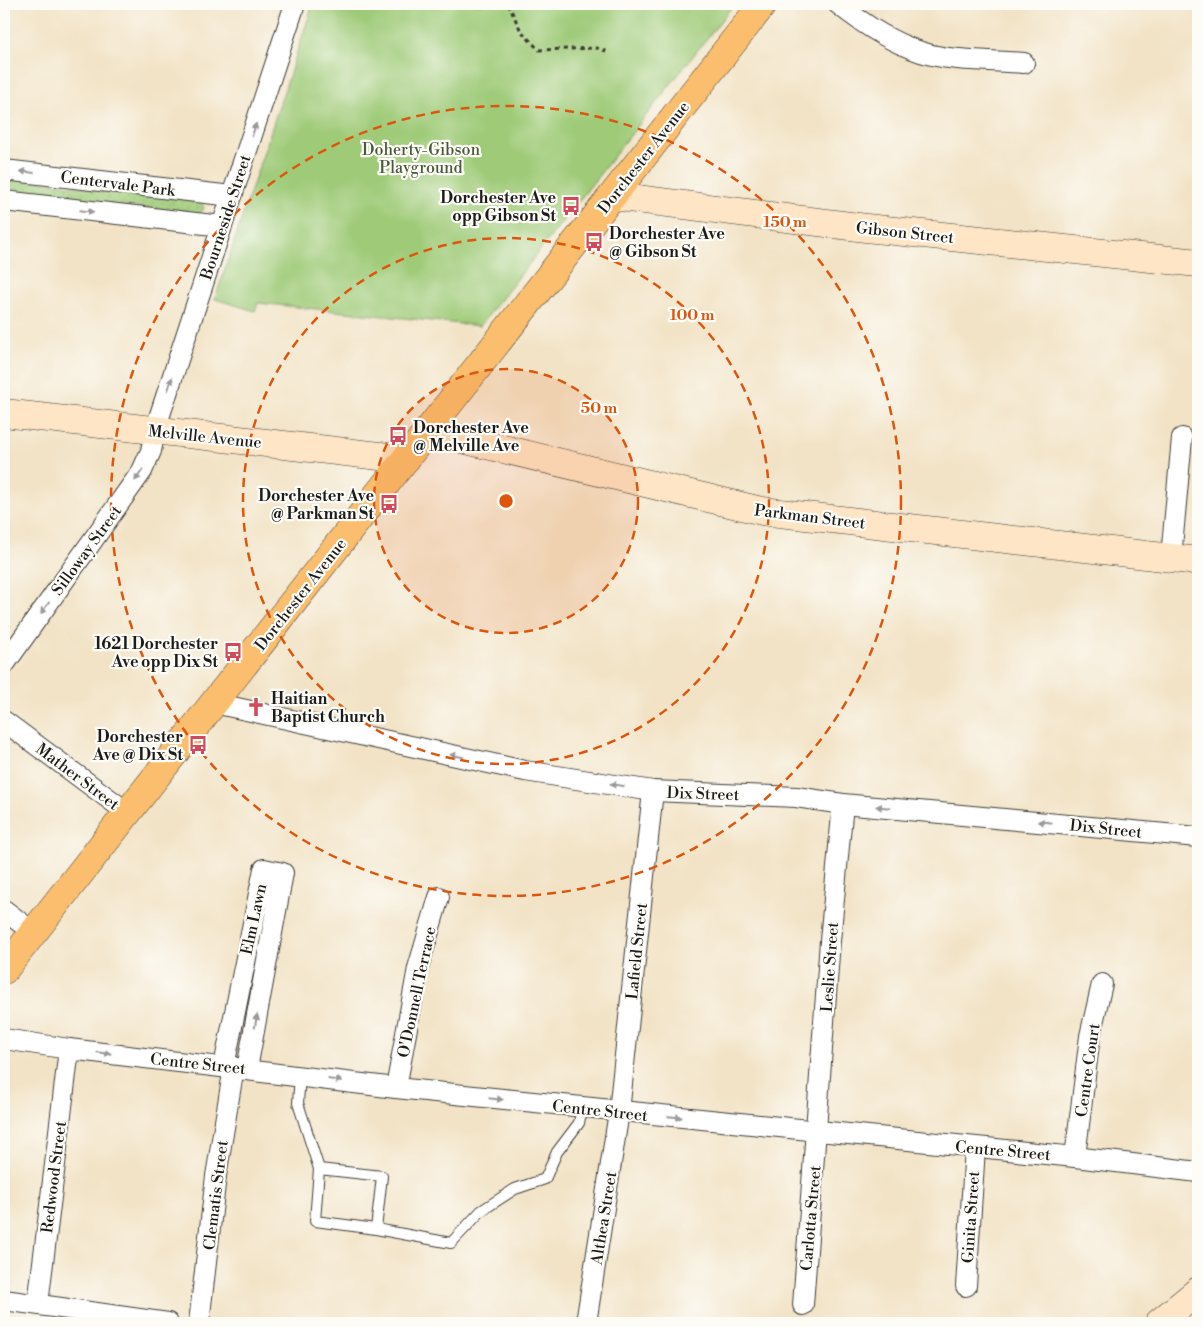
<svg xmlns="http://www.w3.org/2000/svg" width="1202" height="1327" font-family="'Libre Bodoni',serif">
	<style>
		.grass { fill: url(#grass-dots); stroke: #5e744a }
		.park { fill: #9fcb78; stroke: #5e744a }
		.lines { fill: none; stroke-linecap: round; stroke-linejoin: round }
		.lane-casing { stroke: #3c3a36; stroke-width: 12 }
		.street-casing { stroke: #3c3a36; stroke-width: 22 }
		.secondary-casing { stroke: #3c3a36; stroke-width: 29 }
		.primary-casing { stroke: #3c3a36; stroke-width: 29 }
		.path { stroke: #3c3a36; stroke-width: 3; stroke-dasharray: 4 4; stroke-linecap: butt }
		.lane { stroke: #fff; stroke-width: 10 }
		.street { stroke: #fff; stroke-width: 20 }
		.secondary { stroke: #fde5c5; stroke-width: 28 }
		.primary { stroke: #fabe6e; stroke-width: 28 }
		.oneway { fill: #999 }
		.ring { fill: none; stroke: #de560d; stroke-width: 2.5; stroke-dasharray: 9 6 }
		.labels { text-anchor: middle; stroke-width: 4.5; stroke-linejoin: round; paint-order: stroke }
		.park-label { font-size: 16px; fill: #4a593c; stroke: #fdfcf7 }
		.street-label { font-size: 16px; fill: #1c1c1c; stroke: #fdfcf7 }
		.poi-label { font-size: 16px; font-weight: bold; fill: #1c1c1c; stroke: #fdfcf7; text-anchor: end }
		.centre { fill: #de560d; stroke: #fdfcf7; stroke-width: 2.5 }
		.ring-label { font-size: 15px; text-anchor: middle; font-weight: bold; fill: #de560d; stroke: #fdfcf7; stroke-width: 4.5; stroke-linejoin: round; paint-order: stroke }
	</style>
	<defs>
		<pattern id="grass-dots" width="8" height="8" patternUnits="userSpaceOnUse" patternTransform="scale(1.25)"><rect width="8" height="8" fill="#9fcb78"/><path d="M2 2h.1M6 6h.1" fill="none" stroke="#88ae67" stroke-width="1.8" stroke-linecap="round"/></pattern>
	</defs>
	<rect width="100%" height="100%" fill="#fdfcf7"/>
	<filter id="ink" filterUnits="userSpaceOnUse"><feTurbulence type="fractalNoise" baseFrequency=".02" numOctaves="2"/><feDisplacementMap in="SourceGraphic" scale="10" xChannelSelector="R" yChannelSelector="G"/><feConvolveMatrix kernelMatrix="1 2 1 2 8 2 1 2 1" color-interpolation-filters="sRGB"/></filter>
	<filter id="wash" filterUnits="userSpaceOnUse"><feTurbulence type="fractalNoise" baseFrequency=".0096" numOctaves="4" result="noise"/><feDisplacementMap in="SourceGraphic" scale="20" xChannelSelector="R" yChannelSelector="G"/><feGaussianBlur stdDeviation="1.12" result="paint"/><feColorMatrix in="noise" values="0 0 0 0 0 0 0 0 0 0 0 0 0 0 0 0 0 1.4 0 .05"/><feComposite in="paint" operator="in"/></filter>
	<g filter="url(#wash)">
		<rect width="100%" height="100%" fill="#f2e3c6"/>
		<path class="grass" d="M4,177L201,201L204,208L200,214L4,194Z"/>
		<path class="park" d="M313,4H734L480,326L258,303L255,311L215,299Z"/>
	</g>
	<g filter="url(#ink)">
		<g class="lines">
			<g class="lane-casing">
				<g id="lane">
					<path d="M300,1075L298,1103L319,1169L382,1176L376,1229L315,1221L319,1169"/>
					<path d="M376,1229L451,1243L481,1211L515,1189L545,1179L557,1152L579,1123L582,1108"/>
				</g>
			</g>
			<g class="street-casing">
				<g id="street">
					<path d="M838,4C863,24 890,42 921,52C951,62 993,60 1024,63"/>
					<path d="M4,170L232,196"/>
					<path d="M4,201L222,226"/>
					<path d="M1171,558L1182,438"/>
					<path d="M4,665L142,471L151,451L155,430L295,4"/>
					<path d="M214,703L525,771L653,791L796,797L843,804L1198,837"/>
					<path d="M4,721L128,813"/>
					<path d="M4,910L34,933"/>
					<path d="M4,1039L69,1049L396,1088L1075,1157L1198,1172"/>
					<path d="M224,1066L264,869L283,873L247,1069"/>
					<path d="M396,1088L418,968L439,897"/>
					<path d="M1075,1157L1090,1036L1102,984"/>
					<path d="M966,1286L975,1148"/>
					<path d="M4,1300L168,1323"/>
					<path d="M38,1304L69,1049"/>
					<path d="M803,1305L830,941L843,804"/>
					<path d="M199,1323L216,1176L234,1067"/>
					<path d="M586,1323L619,1112L653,791"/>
				</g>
			</g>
			<g class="secondary-casing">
				<g id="secondary">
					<path d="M613,196L866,228L1198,263"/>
					<path d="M4,413L406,459"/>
					<path d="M428,431L762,511L1198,561"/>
					<path d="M1159,1323L1198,1291"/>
				</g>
			</g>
			<g class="primary-casing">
				<path id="primary" d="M4,970L763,4"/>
			</g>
			<path class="path" d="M508,4L521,31L539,50L597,48L609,52"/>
			<use href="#lane" class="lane"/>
			<use href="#street" class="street"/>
			<use href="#secondary" class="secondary"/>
			<use href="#primary" class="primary"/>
		</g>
		<defs><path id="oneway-solid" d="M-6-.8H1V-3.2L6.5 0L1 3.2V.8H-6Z" transform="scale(1.25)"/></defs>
		<g class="oneway">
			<use href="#oneway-solid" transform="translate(254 130) rotate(-72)"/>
			<use href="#oneway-solid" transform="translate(27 172) rotate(-173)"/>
			<use href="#oneway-solid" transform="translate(87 211) rotate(6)"/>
			<use href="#oneway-solid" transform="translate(170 384) rotate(-72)"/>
			<use href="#oneway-solid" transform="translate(139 475) rotate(125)"/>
			<use href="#oneway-solid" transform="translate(45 608) rotate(126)"/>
			<use href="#oneway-solid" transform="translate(457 756) rotate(-168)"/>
			<use href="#oneway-solid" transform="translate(617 785) rotate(-171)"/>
			<use href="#oneway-solid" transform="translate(883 807) rotate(-175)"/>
			<use href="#oneway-solid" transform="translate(1045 822) rotate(-174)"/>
			<use href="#oneway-solid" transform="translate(256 1021) rotate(-80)"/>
			<use href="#oneway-solid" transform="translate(104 1053) rotate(6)"/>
			<use href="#oneway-solid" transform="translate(335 1080) rotate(7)"/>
			<use href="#oneway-solid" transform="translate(496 1099) rotate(6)"/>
			<use href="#oneway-solid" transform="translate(675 1117) rotate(5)"/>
		</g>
	</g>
	<circle cx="506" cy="501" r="132" fill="#de560d" fill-opacity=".12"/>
	<g class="ring">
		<circle cx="506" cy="501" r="132"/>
		<circle cx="506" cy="501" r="263"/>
		<circle cx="506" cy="501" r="395"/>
	</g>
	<defs>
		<g id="bus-bare" transform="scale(1.5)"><path d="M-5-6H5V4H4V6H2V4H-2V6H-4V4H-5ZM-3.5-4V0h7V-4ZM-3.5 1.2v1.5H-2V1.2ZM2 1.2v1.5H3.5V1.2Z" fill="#d1495b" stroke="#fdfcf7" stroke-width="2.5" paint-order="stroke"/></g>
		<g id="church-bare" transform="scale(1.5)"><path d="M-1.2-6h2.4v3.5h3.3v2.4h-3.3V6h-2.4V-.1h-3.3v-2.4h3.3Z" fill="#d1495b" stroke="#fdfcf7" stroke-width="2.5" paint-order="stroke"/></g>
	</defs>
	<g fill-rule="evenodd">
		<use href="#bus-bare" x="571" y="206"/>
		<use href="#bus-bare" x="594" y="242"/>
		<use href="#bus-bare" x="398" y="436"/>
		<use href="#bus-bare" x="389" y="504"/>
		<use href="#bus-bare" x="233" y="652"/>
		<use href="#church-bare" x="256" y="707"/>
		<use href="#bus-bare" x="198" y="745"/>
	</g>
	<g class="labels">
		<g class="park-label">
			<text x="421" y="155">Doherty-Gibson<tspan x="421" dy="18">Playground</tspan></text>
		</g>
		<g class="street-label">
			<text transform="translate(643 157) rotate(-52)" y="6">Dorchester Avenue</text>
			<text transform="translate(118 183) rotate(7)" y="6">Centervale Park</text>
			<text transform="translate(225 217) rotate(-72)" y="6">Bourneside Street</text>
			<text transform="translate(905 232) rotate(6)" y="6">Gibson Street</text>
			<text transform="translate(205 436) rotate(6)" y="6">Melville Avenue</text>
			<text transform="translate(810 516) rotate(7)" y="6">Parkman Street</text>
			<text transform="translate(86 550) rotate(-54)" y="6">Silloway Street</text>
			<text transform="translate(300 594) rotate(-52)" y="6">Dorchester Avenue</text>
			<text transform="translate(78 776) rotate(37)" y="6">Mather Street</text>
			<text transform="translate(703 793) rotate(2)" y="6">Dix Street</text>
			<text transform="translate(1106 828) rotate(6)" y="6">Dix Street</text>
			<text transform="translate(253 919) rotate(-78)" y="6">Elm Lawn</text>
			<text transform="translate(636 951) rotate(-84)" y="6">Lafield Street</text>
			<text transform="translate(829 967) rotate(-86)" y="6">Leslie Street</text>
			<text transform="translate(416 992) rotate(-78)" y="6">O'Donnell Terrace</text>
			<text transform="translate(198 1063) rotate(6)" y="6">Centre Street</text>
			<text transform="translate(1087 1070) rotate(-82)" y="6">Centre Court</text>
			<text transform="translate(600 1110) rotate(6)" y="6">Centre Street</text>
			<text transform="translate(1003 1150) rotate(5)" y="6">Centre Street</text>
			<text transform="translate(53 1177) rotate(-83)" y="6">Redwood Street</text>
			<text transform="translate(215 1195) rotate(-83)" y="6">Clematis Street</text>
			<text transform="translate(970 1217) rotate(-86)" y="6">Ginita Street</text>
			<text transform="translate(603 1218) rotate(-81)" y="6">Althea Street</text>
			<text transform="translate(810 1218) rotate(-85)" y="6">Carlotta Street</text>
		</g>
		<g class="poi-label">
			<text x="556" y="203">Dorchester Ave<tspan x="556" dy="18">opp Gibson St</tspan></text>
			<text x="609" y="239" text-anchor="start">Dorchester Ave<tspan x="609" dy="18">@ Gibson St</tspan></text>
			<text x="413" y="433" text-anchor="start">Dorchester Ave<tspan x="413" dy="18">@ Melville Ave</tspan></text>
			<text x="374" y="501">Dorchester Ave<tspan x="374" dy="18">@ Parkman St</tspan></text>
			<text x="218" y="649">1621 Dorchester<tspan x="218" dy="18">Ave opp Dix St</tspan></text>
			<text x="271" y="704" text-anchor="start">Haitian<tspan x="271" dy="18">Baptist Church</tspan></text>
			<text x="183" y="742">Dorchester<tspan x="183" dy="18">Ave @ Dix St</tspan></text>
		</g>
	</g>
	<circle cx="506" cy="501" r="8" class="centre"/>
	<g class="ring-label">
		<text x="785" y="227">150 m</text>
		<text x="692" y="320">100 m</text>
		<text x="599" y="413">50 m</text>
	</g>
	<rect width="1202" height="1327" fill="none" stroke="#fdfcf7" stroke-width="20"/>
</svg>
